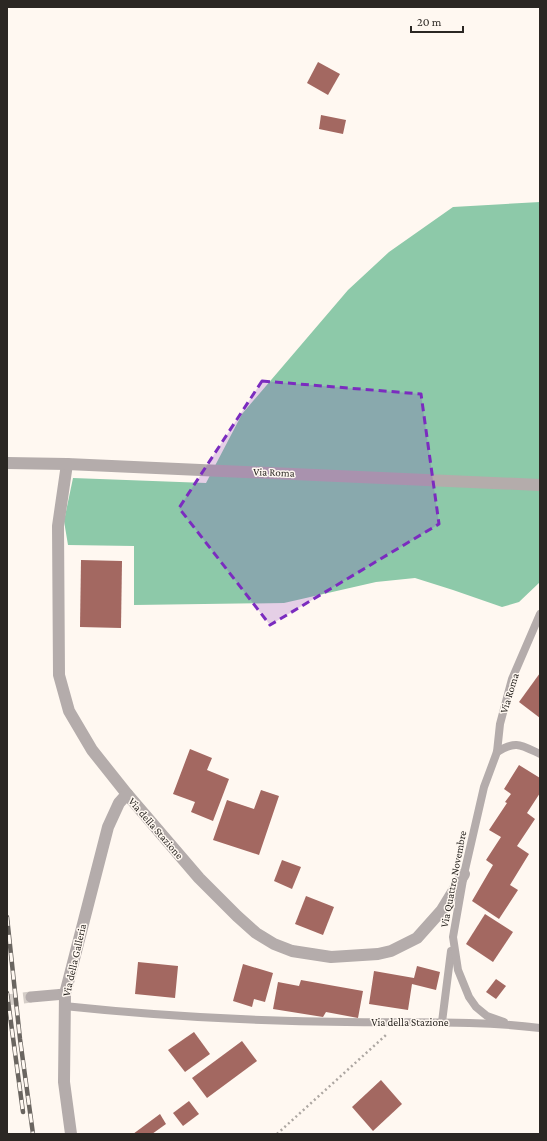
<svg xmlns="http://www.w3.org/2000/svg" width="547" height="1141" font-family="'Crimson Pro',serif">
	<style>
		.forest { fill: #8dc9a9 }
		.building { fill: #a36861 }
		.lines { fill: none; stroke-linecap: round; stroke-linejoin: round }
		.pedestrian-tunnel { stroke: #d5cec8; stroke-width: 11; stroke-dasharray: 11 5.5; stroke-linecap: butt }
		.path { stroke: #ada7a2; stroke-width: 2.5; stroke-dasharray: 2 3; stroke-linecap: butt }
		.service { stroke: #b4acab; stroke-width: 8 }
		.pedestrian { stroke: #b4acab; stroke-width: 11 }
		.minor { stroke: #b4acab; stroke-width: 12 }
		.tertiary { stroke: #b4acab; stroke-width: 12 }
		.rail-casing { stroke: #6a6560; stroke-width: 4.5 }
		.rail { stroke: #fff8f1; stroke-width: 3; stroke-dasharray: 9; stroke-linecap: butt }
		.marked { fill: #7b2cbf; fill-opacity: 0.2; stroke: #7b2cbf; stroke-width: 3; stroke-dasharray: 8 5; stroke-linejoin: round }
		.labels { text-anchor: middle; stroke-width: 3; stroke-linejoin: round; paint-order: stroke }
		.street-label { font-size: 11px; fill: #2b2723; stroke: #fff8f1 }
	</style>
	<rect width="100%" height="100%" fill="#fff8f1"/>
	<path class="forest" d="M540,202V582L519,602L502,607L453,590L415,578L376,582L284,603L134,605V546L68,545L64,521L73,478L206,483L242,414L348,290L389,252L453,207Z"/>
	<g class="building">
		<path d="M318,62L340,74L328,95L307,83Z"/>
		<path d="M321,115L346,120L343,134L319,129Z"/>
		<path d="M81,560L122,561L121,628L80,627Z"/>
		<path d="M540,673V718L519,702Z"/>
		<path d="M190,749L212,758L207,770L229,779L213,821L191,812L195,802L173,794Z"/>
		<path d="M519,765L540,778V793L527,813L535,819L517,846L529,854L510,885L518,890L499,919L472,901L493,865L486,860L501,837L489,830L507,803L505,802L511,794L504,789Z"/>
		<path d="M261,790L279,796L259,855L213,840L227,800L254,809Z"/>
		<path d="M282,860L301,867L292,889L274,881Z"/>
		<path d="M306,896L334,907L323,935L295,924Z"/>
		<path d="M485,914L513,932L493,962L466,944Z"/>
		<path d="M138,962L178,966L175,998L135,994Z"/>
		<path d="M243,964L273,973L265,1002L254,999L252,1007L233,1001Z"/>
		<path d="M417,966L440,972L436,990L412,984L408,1010L369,1004L374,971L414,978Z"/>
		<path d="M496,979L506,986L496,999L486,992Z"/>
		<path d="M301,980L363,991L358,1018L326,1012L323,1017L273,1009L278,982L299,986Z"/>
		<path d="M194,1032L210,1054L185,1072L168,1050Z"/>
		<path d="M242,1041L257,1061L207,1098L192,1078Z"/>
		<path d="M381,1080L402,1104L373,1131L352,1107Z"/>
		<path d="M189,1101L199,1114L183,1126L173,1113Z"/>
		<path d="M160,1114L166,1124L152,1134H133Z"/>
	</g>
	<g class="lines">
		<path class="pedestrian-tunnel" d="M7,1000L31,997"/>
		<path class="path" d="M277,1134L386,1035"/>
		<g class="service">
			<path d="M497,752C516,740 521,745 540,754"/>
			<path d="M64,1006C158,1016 252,1021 346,1022C411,1023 476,1020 540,1028"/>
			<path d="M442,1022L451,951"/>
			<path d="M504,1022L487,1016L476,1007L469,997L458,970L453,937L464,874L484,787L497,752L500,724L512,679L540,614"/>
		</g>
		<path class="pedestrian" d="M31,997L65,994"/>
		<g class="minor">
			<path d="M67,464L58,526L59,675L69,711L92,750L127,794L199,878L237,916L256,933L274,944L292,951L331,957L378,954L391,951L417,938L442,910L464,874"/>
			<path d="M71,1134L64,1082L65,994L108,827L119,803L127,794"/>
		</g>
		<path class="tertiary" d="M7,463L67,464L540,485"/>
		<g class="rail-casing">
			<g id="rail">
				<path d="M7,917L20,1039L33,1134"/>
				<path d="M7,993L23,1112"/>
			</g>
		</g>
		<use href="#rail" class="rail"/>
	</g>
	<path class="marked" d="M262,381L421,394L439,524L270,625L179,508Z"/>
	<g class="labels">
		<g class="street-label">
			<text transform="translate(274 472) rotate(2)" y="4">Via Roma</text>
			<text transform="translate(509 693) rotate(-73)" y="4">Via Roma</text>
			<text transform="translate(156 828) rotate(49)" y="4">Via della Stazione</text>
			<text transform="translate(453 879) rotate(-79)" y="4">Via Quattro Novembre</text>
			<text transform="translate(74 960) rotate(-77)" y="4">Via della Galleria</text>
			<text x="410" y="1026">Via della Stazione</text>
		</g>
	</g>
	<rect width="547" height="1141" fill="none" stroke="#2b2723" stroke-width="16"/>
	<path d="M411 26v6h52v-6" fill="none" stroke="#2b2723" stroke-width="2"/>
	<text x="417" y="26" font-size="12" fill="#2b2723" stroke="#fff8f1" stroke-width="3" paint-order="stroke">20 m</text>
</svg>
